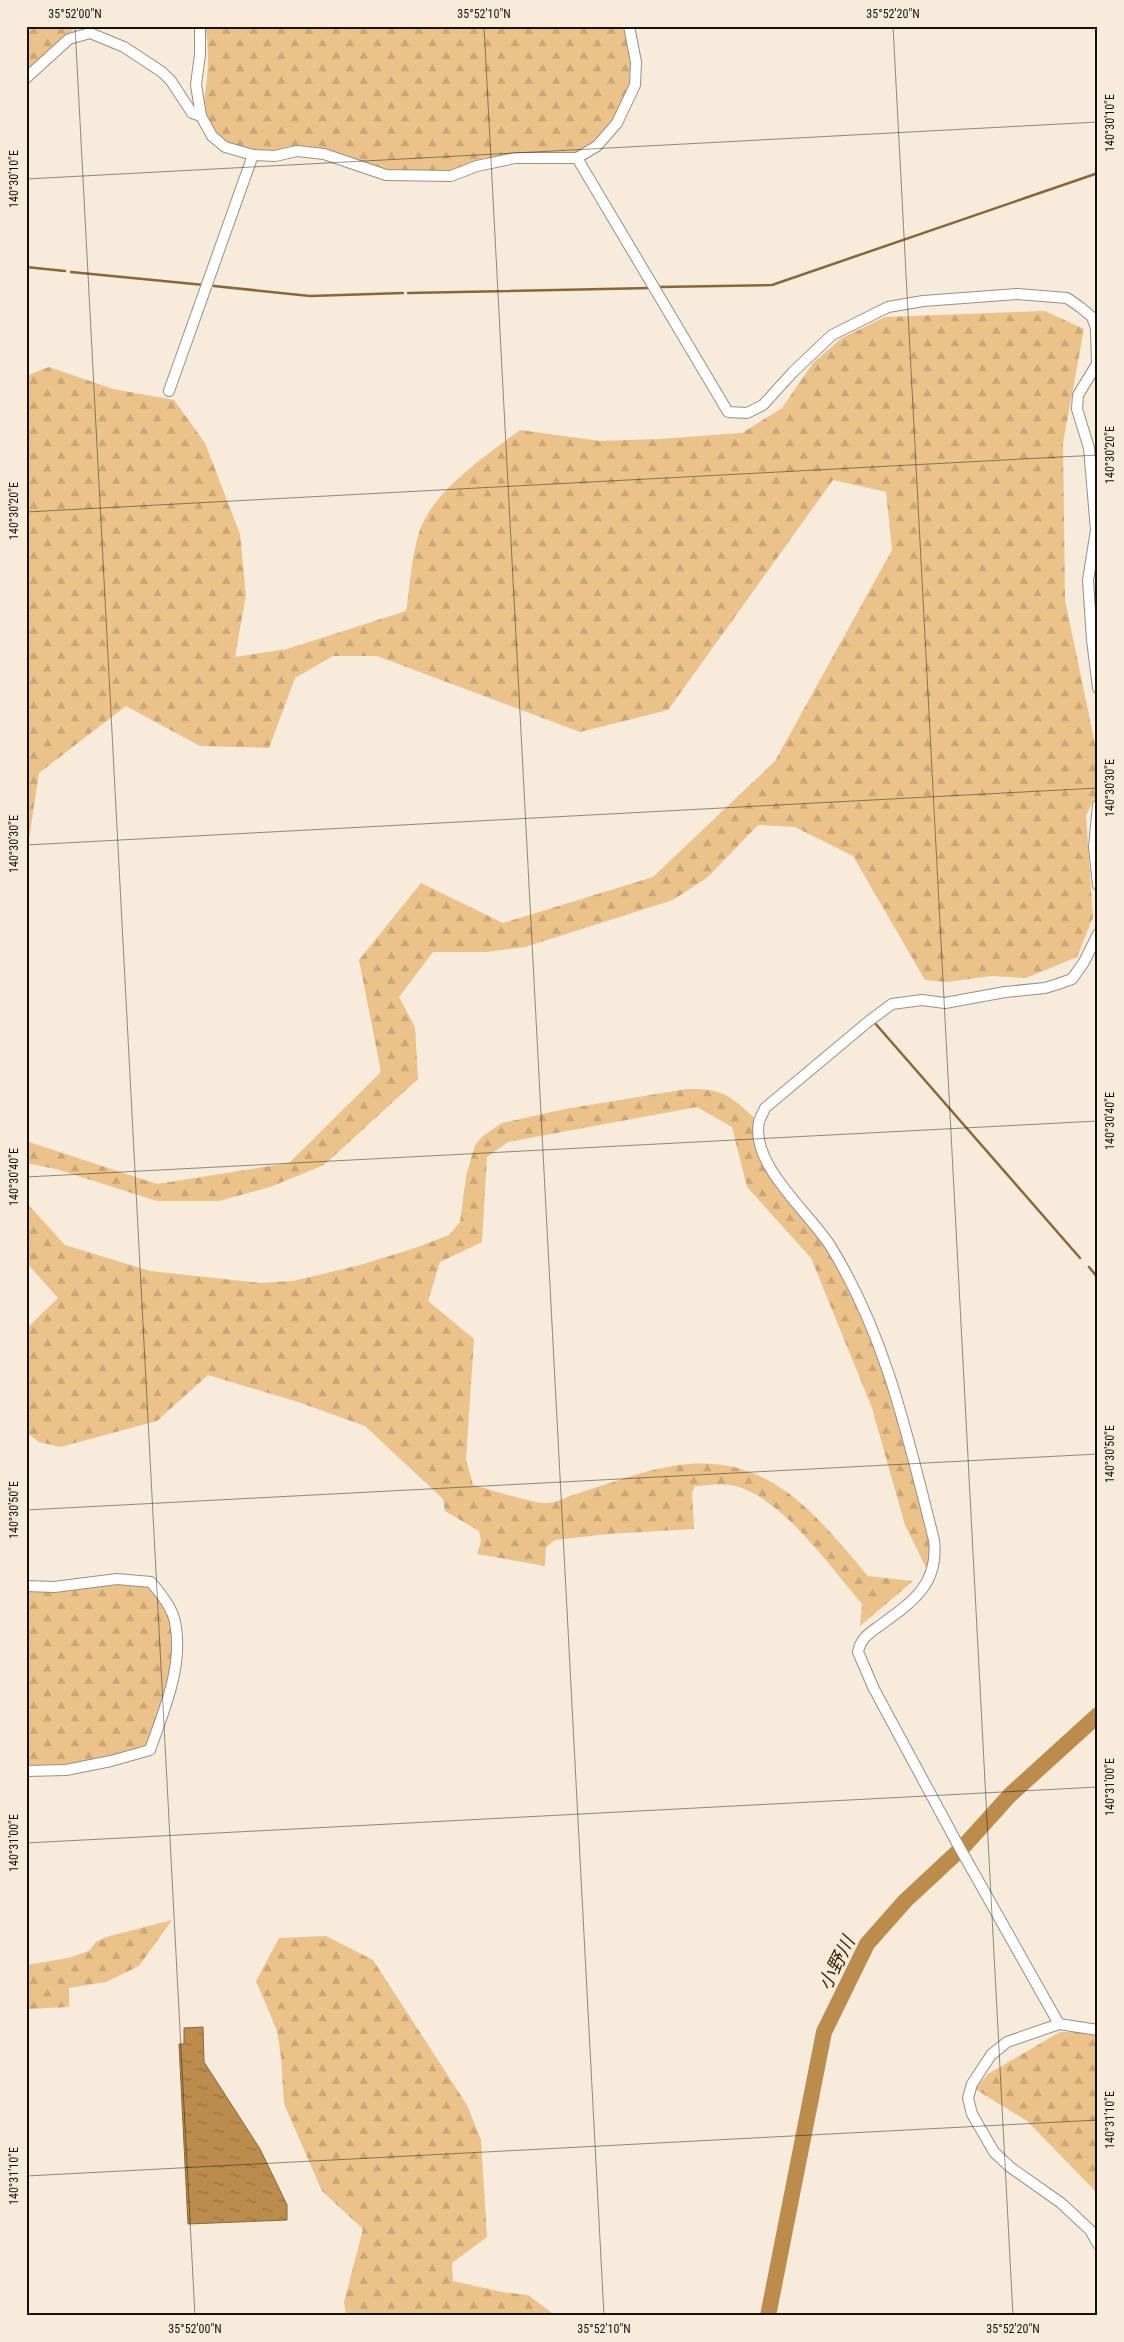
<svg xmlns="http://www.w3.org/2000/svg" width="1124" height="2342" font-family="'Roboto Condensed','Noto Sans JP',sans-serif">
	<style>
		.forest { fill: url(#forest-firs) }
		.water { fill: url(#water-ripples); stroke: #896739 }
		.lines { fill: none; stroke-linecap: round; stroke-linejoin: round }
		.stream { stroke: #896739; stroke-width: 2.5 }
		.river { stroke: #bb8c4c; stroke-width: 16 }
		.minor-casing { stroke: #9a8f81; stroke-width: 12 }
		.minor { stroke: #fff; stroke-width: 10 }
		.ticks { fill: none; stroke: #15110c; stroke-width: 1; stroke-opacity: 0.45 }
		.labels { text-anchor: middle; stroke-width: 4.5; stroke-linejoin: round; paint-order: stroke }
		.water-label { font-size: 19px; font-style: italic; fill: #3c280b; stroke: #f7ebdb }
		.neatline { fill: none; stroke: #15110c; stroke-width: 2 }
		.ticks-label { font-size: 12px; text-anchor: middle; fill: #15110c }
	</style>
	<defs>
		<pattern id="forest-firs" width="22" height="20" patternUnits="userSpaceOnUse" patternTransform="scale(1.25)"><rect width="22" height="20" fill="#ecc28b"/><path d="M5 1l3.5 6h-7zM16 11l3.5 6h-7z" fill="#caa677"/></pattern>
		<pattern id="water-ripples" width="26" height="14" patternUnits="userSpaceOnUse" patternTransform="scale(1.25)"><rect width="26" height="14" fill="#bb8c4c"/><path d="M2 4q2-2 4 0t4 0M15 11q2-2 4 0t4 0" fill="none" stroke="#97713e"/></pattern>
	</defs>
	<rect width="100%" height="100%" fill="#f7ebdb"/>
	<g class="forest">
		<path d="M26,26H75L69,39L26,78Z"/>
		<path d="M205,26H629L635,85L617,123L577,158H515L451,176L386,175L324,154L275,156L225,147L201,116C207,88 211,55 205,26Z"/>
		<path d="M1045,311L1084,329L1063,443L1065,600L1098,758V792L1086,815L1093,917L1077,957L1026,978L991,976L947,982L925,980L853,856L795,827L758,825L708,877L673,900L525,947L486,952H433L399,997L415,1027L418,1079L324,1165L270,1187L219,1201H157L56,1169L26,1163V1141L157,1184L289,1163L381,1072L359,960L421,883L503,923L653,877L775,761L892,550L886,492L833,480L668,710L580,732L377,656H333L295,678L269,748L200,746L126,706L39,773L26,859V376L49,367L113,389L174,400L205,443L240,534L246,595L235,657L287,649L406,611C410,587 411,560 418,536C429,493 486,456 520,430L600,441L658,439L742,433L782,408L813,363L842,338L885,317Z"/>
		<path d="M687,1089C726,1088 731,1097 759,1122L762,1152L830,1245L877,1341L934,1540L930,1576L905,1525L872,1408L811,1258L747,1187L732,1127L697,1107L508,1142L487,1157L482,1242L440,1262L428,1301L474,1339L466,1459L473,1485C488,1489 536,1504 547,1503C555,1503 565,1498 573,1495C598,1487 623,1478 649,1471C757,1442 804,1500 868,1576L913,1581L860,1626L862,1604C832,1569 777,1491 730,1485C719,1483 706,1486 695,1486L692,1493L694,1529L608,1534L555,1540L546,1547L545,1566L477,1554L481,1541L479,1531L445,1511L443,1499L365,1426L298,1402L208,1375L157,1421L60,1447L39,1442L26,1432V1329L58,1298L26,1262V1202L65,1245L150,1271L260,1283L293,1281L360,1265L418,1247L449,1235L460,1222L466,1176L475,1145L483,1136L502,1123L565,1109Z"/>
		<path d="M151,1582L175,1621L176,1660L150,1750L111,1761L26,1771V1586Z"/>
		<path d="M172,1920L139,1966L106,1982L69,1988V2007L26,2009V1965L68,1958L89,1951L96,1942L106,1937Z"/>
		<path d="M326,1936L373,1960L467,2105L481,2140L487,2237L452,2263L453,2281L502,2292L528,2295L556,2316H346L344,2302L363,2229L322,2191L284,2104L281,2057L277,2031L256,1981L279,1938Z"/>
		<path d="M1060,2032H1098V2194L1027,2121L975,2089L988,2074Z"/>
	</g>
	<path class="water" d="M203,2027L204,2062L260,2149L287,2205V2220L188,2224L179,2044H184V2028Z"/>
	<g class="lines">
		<g class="stream">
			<path d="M26,267L65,271"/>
			<path d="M71,272L204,285"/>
			<path d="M214,286L310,296L403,293"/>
			<path d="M659,287L772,285L1098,173"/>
			<path d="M408,293L651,288"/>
			<path d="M874,1022L1080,1258"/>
			<path d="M1089,1267L1098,1278"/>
		</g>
		<path class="river" d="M768,2316L824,2032L867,1944L905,1901L964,1846L1010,1795L1098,1715"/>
		<g class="minor-casing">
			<g id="minor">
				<path d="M200,26V54L196,85L201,116L212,136L225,147L253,155L275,156L297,151L324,154L386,175L451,176L477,166L515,158H577L597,146L617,123L635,85L636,62L629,26"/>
				<path d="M26,78L69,39L90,33L124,47L162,72L171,81L192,113L201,116"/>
				<path d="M577,158L728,412L747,413L763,405L793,372L832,335L888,307L923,301L1017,294L1067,298L1080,307L1092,317L1096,328L1097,364L1078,395L1077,409L1089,448L1096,530L1088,580L1092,640L1098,688"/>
				<path d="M169,391L253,155"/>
				<path d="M1098,805L1094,847L1098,885"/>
				<path d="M26,1586L54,1587L117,1579L151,1582C160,1593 172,1607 175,1622C184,1665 164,1710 150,1750L111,1761L66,1770L26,1771"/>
				<path d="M1059,2024L957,1843L874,1689L858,1652C861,1637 870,1633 882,1624C914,1601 939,1583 934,1540C908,1438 887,1338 831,1247C810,1213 750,1165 759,1122C760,1117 764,1112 765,1108L869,1021L892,1004L922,1000L945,1003L1005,992L1045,988L1058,984L1072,979L1084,962L1098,934"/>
				<path d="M1098,2030L1059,2024L1007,2042L991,2055L972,2084L968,2098L972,2114L994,2152L1010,2167L1061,2203L1090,2230L1098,2244"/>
			</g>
		</g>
		<use href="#minor" class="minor"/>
	</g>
	<path class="ticks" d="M75,26L195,2316M484,26L604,2316M893,26L1013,2316M26,179L1098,122M26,512L1098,455M26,845L1098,788M26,1177L1098,1121M26,1510L1098,1454M26,1843L1098,1787M26,2176L1098,2120"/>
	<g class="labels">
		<g class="water-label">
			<text transform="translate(836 1963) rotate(-63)" y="7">小野川</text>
		</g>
	</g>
	<rect width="1124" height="2342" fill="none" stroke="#f7ebdb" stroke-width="55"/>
	<rect x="28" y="28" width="1068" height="2286" class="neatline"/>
	<g class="ticks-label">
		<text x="75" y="18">35°52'00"N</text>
		<text x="484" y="18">35°52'10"N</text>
		<text x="893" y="18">35°52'20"N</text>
		<text transform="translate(1110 123) rotate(-90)" y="4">140°30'10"E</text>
		<text transform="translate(14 179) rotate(-90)" y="4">140°30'10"E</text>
		<text transform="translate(1110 455) rotate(-90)" y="4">140°30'20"E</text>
		<text transform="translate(14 511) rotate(-90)" y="4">140°30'20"E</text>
		<text transform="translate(1110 788) rotate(-90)" y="4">140°30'30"E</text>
		<text transform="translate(14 844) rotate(-90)" y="4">140°30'30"E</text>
		<text transform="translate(1110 1121) rotate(-90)" y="4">140°30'40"E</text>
		<text transform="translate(14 1177) rotate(-90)" y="4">140°30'40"E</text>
		<text transform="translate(1110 1454) rotate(-90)" y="4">140°30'50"E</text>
		<text transform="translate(14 1510) rotate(-90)" y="4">140°30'50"E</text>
		<text transform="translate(1110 1787) rotate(-90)" y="4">140°31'00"E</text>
		<text transform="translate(14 1843) rotate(-90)" y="4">140°31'00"E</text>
		<text transform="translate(1110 2120) rotate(-90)" y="4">140°31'10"E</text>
		<text transform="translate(14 2176) rotate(-90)" y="4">140°31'10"E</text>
		<text x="195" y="2333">35°52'00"N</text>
		<text x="604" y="2333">35°52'10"N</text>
		<text x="1013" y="2333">35°52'20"N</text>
	</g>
</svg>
